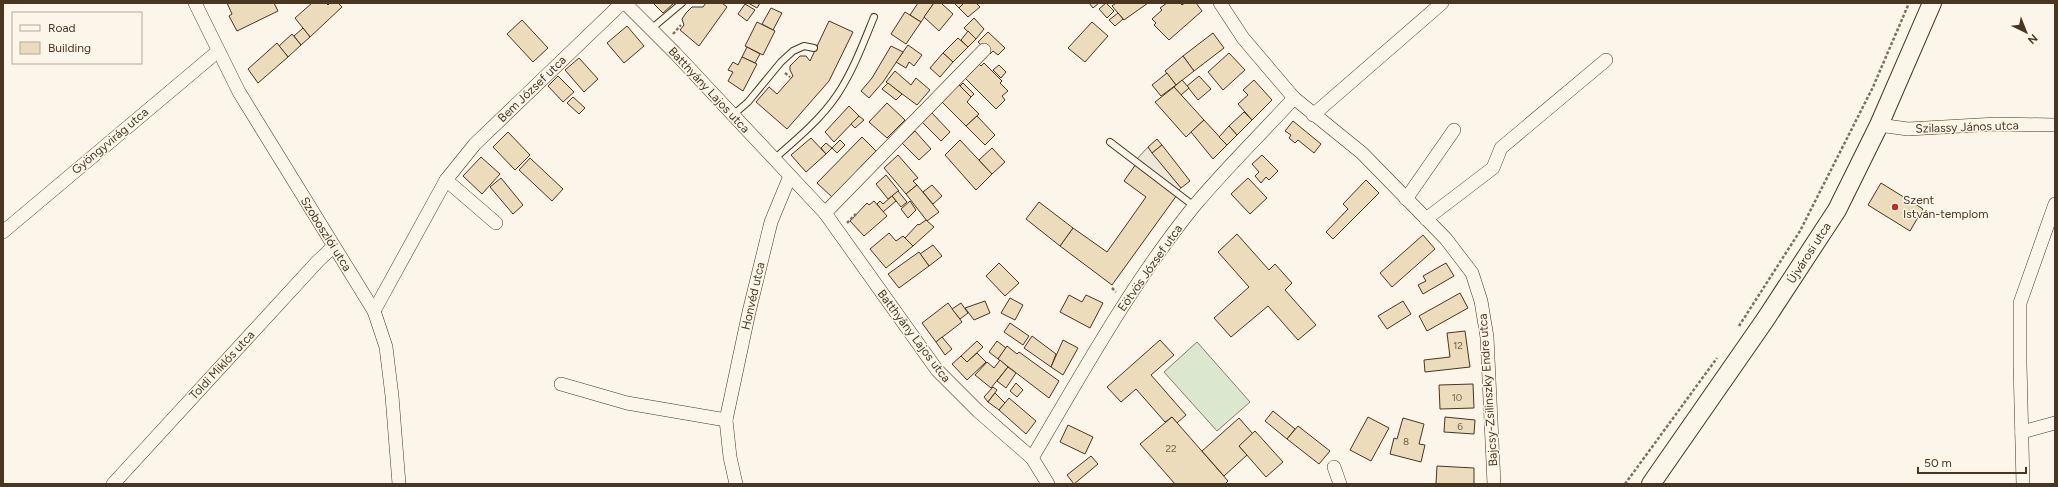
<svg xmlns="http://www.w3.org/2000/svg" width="2058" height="487" font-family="Figtree,sans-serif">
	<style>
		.garden { fill: #dce7d0; stroke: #887966 }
		.parking { fill: #ede7d9; stroke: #887966 }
		.building { fill: #ecdcbc; stroke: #4a3520 }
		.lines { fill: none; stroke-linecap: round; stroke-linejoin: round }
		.lane-casing { stroke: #4a3520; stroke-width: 8 }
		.street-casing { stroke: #4a3520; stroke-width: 14 }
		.secondary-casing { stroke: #4a3520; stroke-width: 20 }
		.path { stroke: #7f6f5c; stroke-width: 2.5; stroke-dasharray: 3 2; stroke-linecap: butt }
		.lane { stroke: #fbf6e9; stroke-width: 6 }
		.street { stroke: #fbf6e9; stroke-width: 13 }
		.secondary { stroke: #fbf6e9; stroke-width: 18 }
		.poi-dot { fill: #c62828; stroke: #fbf6e9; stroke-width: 1.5 }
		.labels { text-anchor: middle; stroke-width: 3; stroke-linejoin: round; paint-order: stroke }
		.number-label { font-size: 10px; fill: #725f47 }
		.street-label { font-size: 12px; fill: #4a3520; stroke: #fbf6e9 }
		.poi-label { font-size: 12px; fill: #4a3520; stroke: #fbf6e9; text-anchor: start }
	</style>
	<rect width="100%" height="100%" fill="#fbf6e9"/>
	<path class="garden" d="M1197,342L1250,402L1217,431L1164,372Z"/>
	<path class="parking" d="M1148,147L1181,188L1176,193L1135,161Z"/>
	<g class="building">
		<path d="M227,3H274L278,11L237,31L229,16L232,14Z"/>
		<path d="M312,3H326L328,5L330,3H338L342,7L310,37L295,18Z"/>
		<path d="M653,3H674L663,13Z"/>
		<path d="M706,3H722L727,7L699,46L680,30L684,25L682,19L686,13L692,7H703Z"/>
		<path d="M748,3H760L757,8Z"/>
		<path d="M918,3H934L921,22L910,15Z"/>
		<path d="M934,3H941L953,14L939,31L924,17Z"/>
		<path d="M954,3H964L959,8Z"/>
		<path d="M964,3H976L980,7L968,17L959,8Z"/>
		<path d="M1089,3H1099L1093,8Z"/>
		<path d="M1106,3L1114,11L1107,18L1099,9Z"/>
		<path d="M1116,3H1148L1124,20L1112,6Z"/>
		<path d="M1167,3H1180L1182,5L1185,3H1196L1202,11L1169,40L1154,25L1156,23L1152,19L1162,10L1160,8Z"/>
		<path d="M745,4L755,10L747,21L738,14Z"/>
		<path d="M771,8L782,13L773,30L762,24Z"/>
		<path d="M905,12L921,22L906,44L891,34Z"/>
		<path d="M1118,13L1123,19L1115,26L1109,20Z"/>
		<path d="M974,18L984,29L976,39L964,28Z"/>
		<path d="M522,20L548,48L533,62L507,34Z"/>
		<path d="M829,21L853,32L829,81L787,129L756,102L769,87L777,94L793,76L790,70V66L800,56H806L810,61Z"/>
		<path d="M757,22L775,31L763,55L745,46Z"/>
		<path d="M1092,22L1108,36L1085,62L1068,48Z"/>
		<path d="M627,26L644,46L624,63L607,43Z"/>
		<path d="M303,28L310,37L301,45L294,36Z"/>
		<path d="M968,31L976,39L968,47L961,40Z"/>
		<path d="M988,32L1005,48L998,55L993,51L990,54L978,42Z"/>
		<path d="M1213,33L1224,48L1194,71L1183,56Z"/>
		<path d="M292,34L301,45L288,57L279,46Z"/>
		<path d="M958,38L968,47L953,62L943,53Z"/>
		<path d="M277,43L288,57L258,83L248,69Z"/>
		<path d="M908,45L922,55L914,66L909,62L906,68L896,62Z"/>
		<path d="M891,46L903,52L883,82L869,98L861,91L872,78Z"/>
		<path d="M747,47L760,54L755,63L742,57Z"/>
		<path d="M943,53L953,62L940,77L930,68Z"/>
		<path d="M1229,53L1245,70L1223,90L1208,72Z"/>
		<path d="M1183,56L1194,71L1176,85L1165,71Z"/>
		<path d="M742,57L757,64L743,91L728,81L733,72L728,70L733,62L738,65Z"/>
		<path d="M579,58L598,79L584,92L565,70Z"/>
		<path d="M984,63L1002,81L1000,83L1008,91L1002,96L1005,100L996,109L965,78L979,64L981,66Z"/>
		<path d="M999,65L1006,72L1001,78L993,70Z"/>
		<path d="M895,71L911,85L916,78L930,90L917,105L886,82Z"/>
		<path d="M1167,73L1176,85L1161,96L1152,85Z"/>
		<path d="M558,76L574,92L563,102L548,86Z"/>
		<path d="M1199,76L1211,89L1198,100L1187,86Z"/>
		<path d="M1182,80L1189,88L1181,95L1174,87Z"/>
		<path d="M1254,80L1272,100L1252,120L1238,104L1248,95L1243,90Z"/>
		<path d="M888,83L902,94L896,100L882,89Z"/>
		<path d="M963,83L974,94L971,97L960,86Z"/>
		<path d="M958,84L971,97L967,102L979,114L966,126L941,101Z"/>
		<path d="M1174,87L1204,120L1186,137L1155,102Z"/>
		<path d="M573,97L585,108L579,114L567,103Z"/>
		<path d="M887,103L905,120L887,138L869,122Z"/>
		<path d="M849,106L859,116L834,142L825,132Z"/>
		<path d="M931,112L950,132L941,141L922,122Z"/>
		<path d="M1244,112L1252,120L1237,135L1229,126Z"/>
		<path d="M859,116L864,120L855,128L851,124Z"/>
		<path d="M977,116L995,135L985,145L966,126Z"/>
		<path d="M1204,120L1227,145L1213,159L1191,132Z"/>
		<path d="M1293,121L1321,144L1314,153L1298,140L1295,143L1289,138L1291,135L1285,131Z"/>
		<path d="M1229,126L1237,135L1227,145L1219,137Z"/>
		<path d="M915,131L931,149L919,160L902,143Z"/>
		<path d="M508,132L530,155L515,170L493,147Z"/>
		<path d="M862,137L876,151L832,197L817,183Z"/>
		<path d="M811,138L826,154L806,172L791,155Z"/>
		<path d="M1157,139L1162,145L1152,153L1148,147Z"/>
		<path d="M840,140L845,145L837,153L832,148Z"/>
		<path d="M960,140L992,174L976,190L945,155Z"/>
		<path d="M826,143L832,148L826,154L821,148Z"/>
		<path d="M1162,145L1190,181L1181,188L1152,153Z"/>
		<path d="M992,148L1005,162L992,174L979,160Z"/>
		<path d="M898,155L918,178L913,181L917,185L906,194L884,168Z"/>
		<path d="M1262,155L1278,171L1269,180L1266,177L1261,183L1255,176L1259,172L1252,164Z"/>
		<path d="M481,157L500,174L482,194L463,176Z"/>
		<path d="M530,158L563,189L552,201L519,170Z"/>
		<path d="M1136,164L1177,195L1112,285L1060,246L1073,228L1107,252L1146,197L1124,181Z"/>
		<path d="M886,175L899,191L888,199L876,184Z"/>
		<path d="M501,178L523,205L513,214L490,187Z"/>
		<path d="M1248,178L1267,198L1250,214L1231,194Z"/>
		<path d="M1366,180L1379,193L1333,239L1326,232L1348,209L1343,204Z"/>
		<path d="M1881,183L1923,209L1910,231L1868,205Z"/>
		<path d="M917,185L939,212L927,221L906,194Z"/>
		<path d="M932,185L942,196L933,204L923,192Z"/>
		<path d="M898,191L907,202L901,207L892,196Z"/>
		<path d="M892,196L896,201L883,212L877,204L880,201L883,204Z"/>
		<path d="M874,201L887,216L864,236L850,221L867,203L869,205Z"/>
		<path d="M910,201L916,210L908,218L901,209Z"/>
		<path d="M1039,202L1073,228L1060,246L1026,219Z"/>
		<path d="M926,220L934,227L913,246L905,238L918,224L919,225Z"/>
		<path d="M889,233L896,241L903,236L913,246L886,268L870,249Z"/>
		<path d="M1237,234L1269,270L1275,264L1292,283L1285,290L1316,325L1298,340L1268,306L1231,337L1214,318L1249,287L1218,252Z"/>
		<path d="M1423,235L1435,249L1392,287L1380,273Z"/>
		<path d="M933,245L942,256L929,266L920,254Z"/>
		<path d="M919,252L929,266L899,288L888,274Z"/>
		<path d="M999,263L1019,283L1005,296L986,276Z"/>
		<path d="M1446,263L1454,276L1423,294L1418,285L1426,281L1423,276Z"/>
		<path d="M1460,293L1468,308L1427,331L1419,316Z"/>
		<path d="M1069,295L1082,302L1086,295L1103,303L1090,328L1060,312Z"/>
		<path d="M1010,298L1023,305L1015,320L1001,313Z"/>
		<path d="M985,301L990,313L974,320L965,308Z"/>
		<path d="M1403,301L1411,314L1387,329L1378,316Z"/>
		<path d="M948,303L962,322L936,342L922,323Z"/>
		<path d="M961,303L968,313L960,319L952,309Z"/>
		<path d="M1010,323L1029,336L1023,345L1004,332Z"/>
		<path d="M1465,331L1470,367L1425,372L1424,360L1450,357L1447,333Z"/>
		<path d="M1032,336L1056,354L1051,367L1024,348Z"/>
		<path d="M942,337L952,349L945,355L936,342Z"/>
		<path d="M1063,340L1078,348L1063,375L1051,367Z"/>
		<path d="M1160,340L1174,355L1151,375L1186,415L1177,423L1172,417L1165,422L1136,389L1121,402L1107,387Z"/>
		<path d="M977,341L983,347L967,362L961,356Z"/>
		<path d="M997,341L1006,348L998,359L989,352Z"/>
		<path d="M1007,346L1017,354L1019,352L1059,381L1049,398L998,359Z"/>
		<path d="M977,353L986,362L967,380L952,364L961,356L967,362Z"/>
		<path d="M1000,360L1008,367L991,388L975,375L987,362L994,368Z"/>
		<path d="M1008,367L1016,373L1006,388L997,381Z"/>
		<path d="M1016,383L1023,390L1017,397L1010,391Z"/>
		<path d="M1473,384L1474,408L1440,409L1439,385Z"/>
		<path d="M993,387L997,390L988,402L984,397Z"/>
		<path d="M995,393L1005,403L999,410L988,402Z"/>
		<path d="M1009,398L1036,421L1026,434L999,410Z"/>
		<path d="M1273,411L1295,429L1287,439L1265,421Z"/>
		<path d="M1172,417L1228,481L1225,484H1175L1140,444Z"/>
		<path d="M1368,417L1389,428L1371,461L1350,450Z"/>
		<path d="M1445,417L1475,420L1474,434L1444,432Z"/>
		<path d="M1239,418L1253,434L1239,446L1247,455L1224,476L1202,451Z"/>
		<path d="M1403,418L1424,424L1419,444L1425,445L1421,462L1390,454L1394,438L1397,439Z"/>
		<path d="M1068,425L1093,437L1085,454L1060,442Z"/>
		<path d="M1298,426L1330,451L1319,464L1287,439Z"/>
		<path d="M1255,431L1283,462L1266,477L1239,446Z"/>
		<path d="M1091,456L1098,464L1074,484L1067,475Z"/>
		<path d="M1437,466L1474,468V484H1436Z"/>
	</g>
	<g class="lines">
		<g class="lane-casing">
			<g id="lane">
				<path d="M651,29L682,3"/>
				<path d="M733,115L748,102L781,62L793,51L804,46L814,48"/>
				<path d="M1110,142L1194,206"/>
				<path d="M774,159C796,140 821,119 837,95C853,71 863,44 874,17"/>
			</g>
		</g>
		<g class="street-casing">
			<g id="street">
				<path d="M195,3L239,92L374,311L386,347L392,396L399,484"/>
				<path d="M625,3L675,53L825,213L937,370L978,411L1032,458L1048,484"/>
				<path d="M1220,3L1243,38L1294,98L1362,153L1446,239L1472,273L1481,301L1487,337L1494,484"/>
				<path d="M1313,115L1442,3"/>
				<path d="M1879,125L1908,129L1996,124L2055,125"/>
				<path d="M446,180L496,223"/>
				<path d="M1406,199L1454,130"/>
				<path d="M825,213L984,50"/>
				<path d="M1426,219L1493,168L1501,148L1606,60"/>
				<path d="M3,232L217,52"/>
				<path d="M374,311L446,180L475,144L622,3"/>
				<path d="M561,384L627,403L726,420"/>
				<path d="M2022,432L2055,423"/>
				<path d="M1032,458C1082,373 1133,281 1195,205C1226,168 1261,134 1294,98"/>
				<path d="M1334,467L1340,484"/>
				<path d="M113,484L318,261L333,247"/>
				<path d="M736,484L730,457L726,420L749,312L771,222L790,176"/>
				<path d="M2023,484L2020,364V303L2055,204"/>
			</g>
		</g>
		<g class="secondary-casing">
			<path id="secondary" d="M1651,484L1765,320L1837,210L1879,125L1932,3"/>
		</g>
		<g class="path">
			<path d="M673,34L681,25"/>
			<path d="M785,73L790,77"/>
			<path d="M847,223L856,214"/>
			<path d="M1112,288L1116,292"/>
			<path d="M1739,326L1800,231L1873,87L1909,3"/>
			<path d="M1625,484L1717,358"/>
		</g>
		<use href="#lane" class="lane"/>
		<use href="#street" class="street"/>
		<use href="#secondary" class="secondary"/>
	</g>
	<circle class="poi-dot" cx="1895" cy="207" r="4"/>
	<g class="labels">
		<g class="number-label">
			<text x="1458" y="349">12</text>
			<text x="1457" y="401">10</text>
			<text x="1460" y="430">6</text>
			<text x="1406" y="445">8</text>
			<text x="1171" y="452">22</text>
		</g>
		<g class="street-label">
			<text transform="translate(532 89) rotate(-44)" y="4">Bem József utca</text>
			<text transform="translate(709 90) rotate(47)" y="4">Batthyány Lajos utca</text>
			<text transform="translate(1967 127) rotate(-2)" y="4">Szilassy János utca</text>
			<text transform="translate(110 141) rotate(-40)" y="4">Gyöngyvirág utca</text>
			<text transform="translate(326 234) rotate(58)" y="4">Szoboszlói utca</text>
			<text transform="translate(1809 253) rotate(-57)" y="4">Újvárosi utca</text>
			<text transform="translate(1150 268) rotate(-55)" y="4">Eötvös József utca</text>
			<text transform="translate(753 296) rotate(-77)" y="4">Honvéd utca</text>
			<text transform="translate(914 336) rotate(53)" y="4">Batthyány Lajos utca</text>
			<text transform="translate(222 365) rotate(-47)" y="4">Toldi Miklós utca</text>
			<text transform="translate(1488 390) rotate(-94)" y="4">Bajcsy-Zsilinszky Endre utca</text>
		</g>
		<g class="poi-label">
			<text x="1903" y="204">Szent<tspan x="1903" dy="14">István-templom</tspan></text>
		</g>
	</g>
	<rect width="2058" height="487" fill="none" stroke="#4a3520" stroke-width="8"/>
	<rect x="12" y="12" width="130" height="52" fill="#fbf6e9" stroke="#b4a999"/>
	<rect x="20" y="25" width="20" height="6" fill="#fbf6e9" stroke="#b4a999"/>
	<text x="48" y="32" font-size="12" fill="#4a3520">Road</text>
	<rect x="20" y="42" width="20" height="12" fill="#ecdcbc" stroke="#b4a999"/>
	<text x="48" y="52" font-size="12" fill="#4a3520">Building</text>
	<g transform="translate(2026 32) rotate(137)" stroke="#fbf6e9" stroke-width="3" paint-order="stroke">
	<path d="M0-3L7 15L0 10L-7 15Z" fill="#4a3520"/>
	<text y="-6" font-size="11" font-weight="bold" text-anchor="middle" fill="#4a3520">N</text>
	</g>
	<path d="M1918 467v6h108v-6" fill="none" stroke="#4a3520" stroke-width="2"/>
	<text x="1924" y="467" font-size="12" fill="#4a3520" stroke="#fbf6e9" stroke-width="3" paint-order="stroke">50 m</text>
</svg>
